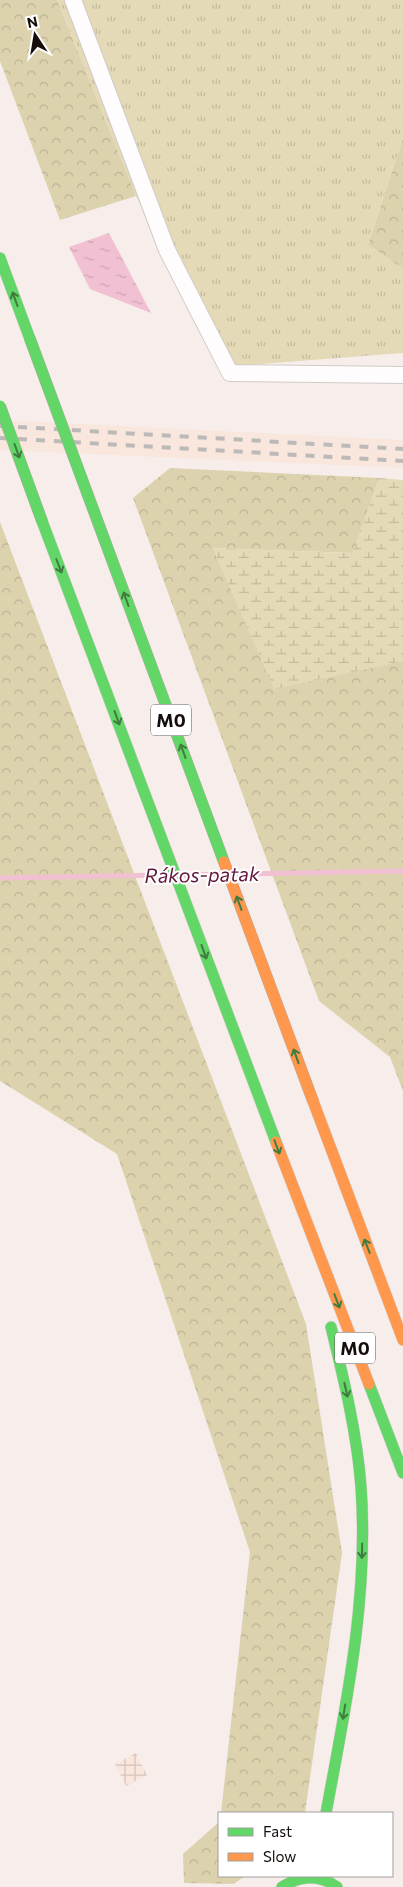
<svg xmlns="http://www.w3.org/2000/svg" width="403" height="1887" viewBox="0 0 403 1887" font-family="Commissioner,sans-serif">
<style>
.built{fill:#f9e6dd}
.industrial{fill:url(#industrial-grid)}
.grass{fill:url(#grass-tufts)}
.forest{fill:url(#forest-crowns)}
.wetland{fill:url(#wetland-marsh)}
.water{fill:url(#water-ripples)}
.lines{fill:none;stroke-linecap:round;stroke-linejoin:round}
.stream{stroke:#f1c0d2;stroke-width:5}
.street-casing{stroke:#d2cac7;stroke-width:18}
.fast-casing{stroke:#d2cac7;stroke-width:12}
.slow-casing{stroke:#d2cac7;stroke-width:12}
.street{stroke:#fefcfc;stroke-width:16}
.fast{stroke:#63d668;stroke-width:11}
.slow{stroke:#ff974d;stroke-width:11}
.rail{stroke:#bcbab9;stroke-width:4;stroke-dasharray:9 9;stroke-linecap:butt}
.fast-bridge-casing{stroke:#bba9a7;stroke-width:12;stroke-linecap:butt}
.slow-bridge-casing{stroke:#bba9a7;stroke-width:12;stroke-linecap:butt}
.fast-bridge{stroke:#63d668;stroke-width:11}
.slow-bridge{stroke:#ff974d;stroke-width:11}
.oneway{stroke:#3f7c3e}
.labels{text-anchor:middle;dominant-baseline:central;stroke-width:4;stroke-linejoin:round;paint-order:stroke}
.shield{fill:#fff;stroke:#5a5654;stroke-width:1}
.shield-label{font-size:18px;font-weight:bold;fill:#140d0a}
.water-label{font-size:20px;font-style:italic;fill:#62173d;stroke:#fff}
</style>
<defs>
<pattern id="industrial-grid" width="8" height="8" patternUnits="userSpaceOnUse" patternTransform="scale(1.25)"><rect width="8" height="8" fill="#f9e6dd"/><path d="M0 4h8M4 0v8" fill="none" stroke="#d5c4bc"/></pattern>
<pattern id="grass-tufts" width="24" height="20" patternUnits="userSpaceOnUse" patternTransform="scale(1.25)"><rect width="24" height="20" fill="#e4dab7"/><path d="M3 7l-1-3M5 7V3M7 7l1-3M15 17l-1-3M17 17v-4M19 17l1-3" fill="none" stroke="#c3ba9c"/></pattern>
<pattern id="forest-crowns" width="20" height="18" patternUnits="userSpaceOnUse" patternTransform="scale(1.25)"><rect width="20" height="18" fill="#dcd2ae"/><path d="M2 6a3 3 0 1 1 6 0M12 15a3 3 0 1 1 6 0" fill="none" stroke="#bcb394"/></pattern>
<pattern id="wetland-marsh" width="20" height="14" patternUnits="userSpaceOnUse" patternTransform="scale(1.25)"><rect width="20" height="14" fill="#e4dab7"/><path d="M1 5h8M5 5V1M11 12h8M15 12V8" fill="none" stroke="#c3ba9c"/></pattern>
<pattern id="water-ripples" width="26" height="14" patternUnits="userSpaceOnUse" patternTransform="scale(1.25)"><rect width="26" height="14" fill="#f1c0d2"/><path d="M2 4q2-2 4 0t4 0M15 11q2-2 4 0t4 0" fill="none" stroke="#cea4b3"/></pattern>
</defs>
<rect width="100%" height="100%" fill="#f7eeeb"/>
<path class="built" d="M0,420L403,440V468L0,450Z"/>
<path class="industrial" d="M136,1753L147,1775L126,1786L115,1764Z"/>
<path class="grass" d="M57,0H403V138L368,243L403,269V353L222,367L136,196Z"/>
<path class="forest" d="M0,0H57L136,196L60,220L0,61Z
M403,138V269L368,244Z
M170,468L379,478L353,553L213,548L274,688L403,661V1091L390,1057L319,1001L133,498Z
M0,522L306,1324L342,1553L305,1813H221L250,1552L117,1154L0,1081Z
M219,1822V1876H245L234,1884L184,1883L183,1854Z"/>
<path class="wetland" d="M379,478L403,480V661L274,689L213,548L352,553Z"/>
<path class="water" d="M109,233L151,313L90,289L69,247Z"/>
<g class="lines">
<path class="stream" d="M239,874L403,871
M184,875L220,874
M0,878L165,875"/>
<g class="street-casing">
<path id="street" d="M73,0L167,250L230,373L403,375"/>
</g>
<g class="fast-casing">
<path id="fast" d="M0,258L30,339
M42,521L276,1142
M369,1384L403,1473
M326,1813C346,1705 369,1597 361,1487C357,1433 344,1380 331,1327
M301,1877L302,1876
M282,1887C301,1875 319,1874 337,1887"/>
</g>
<g class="slow-casing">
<path id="slow" d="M313,1101L403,1340
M276,1142L369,1384"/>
</g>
<use href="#street" class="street"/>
<use href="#fast" class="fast"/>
<use href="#slow" class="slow"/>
<path class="rail" d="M0,426L403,449
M0,438L403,461"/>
<g class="fast-bridge-casing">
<path id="fast-bridge" d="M30,339L224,862
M0,406L42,521"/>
</g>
<g class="slow-bridge-casing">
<path id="slow-bridge" d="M224,862L313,1101"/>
</g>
<use href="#fast-bridge" class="fast-bridge"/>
<use href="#slow-bridge" class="slow-bridge"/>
</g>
<defs><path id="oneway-shaft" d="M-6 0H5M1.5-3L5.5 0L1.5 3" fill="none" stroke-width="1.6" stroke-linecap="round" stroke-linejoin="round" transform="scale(1.25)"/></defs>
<g class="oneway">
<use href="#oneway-shaft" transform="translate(15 299) rotate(-110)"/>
<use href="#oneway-shaft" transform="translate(17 451) rotate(70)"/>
<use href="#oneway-shaft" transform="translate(59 566) rotate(69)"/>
<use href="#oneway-shaft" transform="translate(126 599) rotate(-110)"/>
<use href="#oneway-shaft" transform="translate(117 718) rotate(70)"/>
<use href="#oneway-shaft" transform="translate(183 751) rotate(-110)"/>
<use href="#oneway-shaft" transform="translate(239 903) rotate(-110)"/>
<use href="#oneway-shaft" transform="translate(204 952) rotate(70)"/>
<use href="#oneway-shaft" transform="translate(296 1056) rotate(-110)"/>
<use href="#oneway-shaft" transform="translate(277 1147) rotate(69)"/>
<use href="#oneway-shaft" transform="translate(367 1246) rotate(-111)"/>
<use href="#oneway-shaft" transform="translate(337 1301) rotate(69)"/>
<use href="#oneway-shaft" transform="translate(346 1390) rotate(77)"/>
<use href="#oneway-shaft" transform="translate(362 1551) rotate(91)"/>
<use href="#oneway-shaft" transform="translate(344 1712) rotate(99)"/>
</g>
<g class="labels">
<g class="shield">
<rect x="151" y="704.5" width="40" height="31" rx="4"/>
<rect x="335" y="1332.5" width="40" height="31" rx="4"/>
</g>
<g class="shield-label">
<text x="171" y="720">M0</text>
<text x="355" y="1348">M0</text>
</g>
<g class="water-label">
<text transform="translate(202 874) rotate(-1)">Rákos-patak</text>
</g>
</g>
<rect x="218" y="1812" width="175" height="65" fill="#ffffff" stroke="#a19e9d"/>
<rect x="228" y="1828" width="25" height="8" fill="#63d668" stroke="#a19e9d"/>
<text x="263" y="1837" font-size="15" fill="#140d0a">Fast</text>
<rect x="228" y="1853" width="25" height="8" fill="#ff974d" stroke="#a19e9d"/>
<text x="263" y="1862" font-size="15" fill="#140d0a">Slow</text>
<g transform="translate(35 35) rotate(348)" stroke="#ffffff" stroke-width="4" paint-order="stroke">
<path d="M0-4L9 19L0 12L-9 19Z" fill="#140d0a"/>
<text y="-8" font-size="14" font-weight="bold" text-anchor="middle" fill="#140d0a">N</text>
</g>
</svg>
